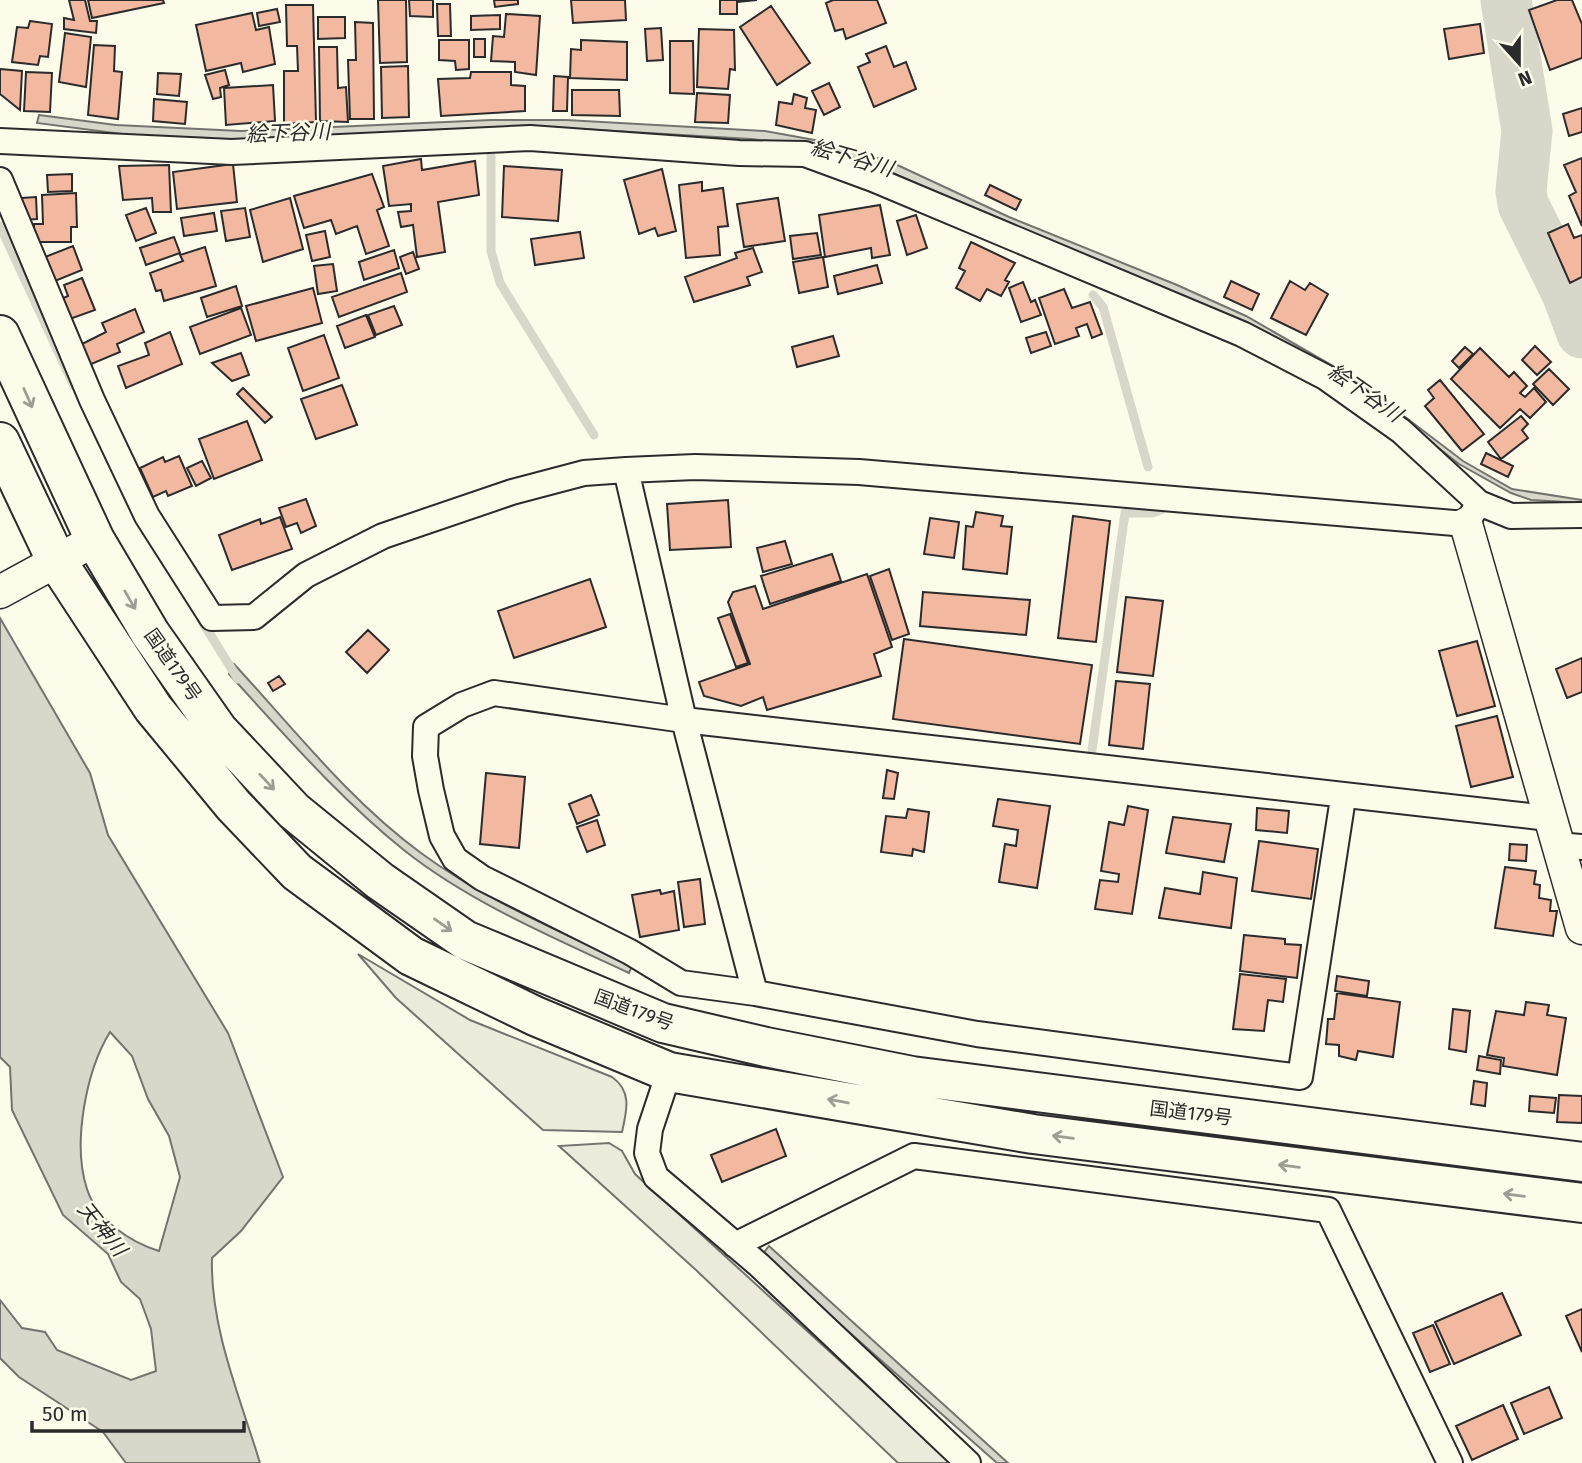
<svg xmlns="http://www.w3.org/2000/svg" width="1582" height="1463" viewBox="0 0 1582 1463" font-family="'Fira Sans','Noto Sans JP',sans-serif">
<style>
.green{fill:#ecebdb;stroke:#74746e;stroke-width:2}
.water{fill:#d8d7c9;stroke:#74746e;stroke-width:2;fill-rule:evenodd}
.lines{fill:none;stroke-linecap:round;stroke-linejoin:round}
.stream{stroke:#d8d7c9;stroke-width:9}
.river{stroke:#d8d7c9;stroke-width:51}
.building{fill:#f2b8a0;stroke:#2b2b2b;stroke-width:2}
.minor-casing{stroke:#2b2b2b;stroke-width:28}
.tertiary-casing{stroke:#2b2b2b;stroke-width:35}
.trunk-casing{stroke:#2b2b2b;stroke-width:42}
.minor{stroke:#fdfbea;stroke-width:24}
.tertiary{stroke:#fdfbea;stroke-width:32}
.trunk{stroke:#fdfbea;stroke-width:38}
.oneway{stroke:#9e9d94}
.labels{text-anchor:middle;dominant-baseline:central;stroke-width:5;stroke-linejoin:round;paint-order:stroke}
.street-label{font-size:19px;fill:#2b2b2b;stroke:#fdfbea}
.water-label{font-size:21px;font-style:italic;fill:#2b2b2b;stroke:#fdfbea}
</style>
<rect width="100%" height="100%" fill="#fdfbea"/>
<path class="green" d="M358,954L470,1020L612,1077C632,1091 627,1110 622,1132L543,1130L396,998Z
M609,1143L622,1151L635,1174L952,1463H898L696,1270L559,1146Z"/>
<path class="water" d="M1504,0H1507L1528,133L1525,134Z
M39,115L116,125L241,131L491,120H566L765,131L820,141L893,163L1009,217L1177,285L1246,316L1354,378L1463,461L1512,489L1582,500V503L1531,500L1511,493L1459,464L1396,415L999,222L882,168L855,160L792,144L751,139L596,130L554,128L230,141L145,137L37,123Z
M1522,167L1528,170C1515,238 1582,278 1582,340L1564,292L1520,201Z
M0,618L90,773L108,835L228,1033L283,1177L241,1231L212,1258C210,1328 240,1397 260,1463H126L103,1432L19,1377L0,1358V1300L22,1328L45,1332L57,1350L131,1380L156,1371L151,1329L140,1299L121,1282L108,1254L63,1215L12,1110L10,1067L0,1057ZM110,1032L132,1056L148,1099L169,1136L180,1177L159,1251C130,1242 97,1220 87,1189C72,1144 86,1071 110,1032Z
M234,664C294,729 349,800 421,853C485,900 560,931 632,966L629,973C554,938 471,903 405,851C340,799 285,735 229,674Z
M769,1246L1008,1463H997L762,1255Z"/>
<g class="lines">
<path class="stream" d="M491,156V251L500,283L594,435
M0,226L74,386
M1093,295L1103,307L1148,467
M201,620L238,679
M1092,750L1125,513H1152L1161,510"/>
<path class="river" d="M1506,0L1527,131L1521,191L1523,204L1567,293L1582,333"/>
</g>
<path class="building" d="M69,0H85L90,21H97L96,33L64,29V18L74,20Z
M88,0H163L164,3L92,18Z
M378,0H406L407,62L380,63Z
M409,0H433V17L410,16Z
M494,0H518V4L495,7Z
M571,0H625L626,20L573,23Z
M720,0H757L737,2V14H720Z
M833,0H877L886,23L846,39L843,29L835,31L826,3Z
M1557,0H1572L1582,24V58L1550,70L1529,10Z
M437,4H450L451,36H438Z
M286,5H313L316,122L284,124V71H298L297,46H287Z
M771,6L810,63L777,85L740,27Z
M277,9L280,22L259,26L257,13Z
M252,13L256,30L269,27L275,64L243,72L241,63L206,71L196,25Z
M506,14L540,16L536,75L515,72V62L491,61L493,36L504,37Z
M500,15V29L471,30V16Z
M318,17H345V38L318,39Z
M30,21L52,24L48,57L40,56L38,65L12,62L17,27L28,28Z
M355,22L373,23L374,119H350L348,60H356Z
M1480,24L1484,53L1449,59L1444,29Z
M661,28L663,60L647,61L645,29Z
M699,29L734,30L735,70L730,69L728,89L697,87Z
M65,33L91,37L86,87L59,82Z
M474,39H485V57H474Z
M439,40H469V69L456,70L455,61L439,60Z
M581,40L627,42V80L570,78L571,49L581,50Z
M670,41H693L694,94L670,93Z
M94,45L115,46L114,71L122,72L118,119L88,115Z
M886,46L894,67L906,62L916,89L874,107L858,67L870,62L866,54Z
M319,47H337L338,88L346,87L348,122L320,121Z
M408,66L409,117L382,118L381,67Z
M0,69L22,71L20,110L0,94Z
M225,70L229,85L220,88L221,97L213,99L205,75Z
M26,72L52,73L50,112L24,111Z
M471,72H511V85L525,86V111L441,116L438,79L470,78Z
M158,73L181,74L179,96L157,94Z
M554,76L568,77L567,111H553Z
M829,83L840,107L824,115L812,91Z
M273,85L275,121L226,125L224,88Z
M572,90H619L620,116L572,115Z
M697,93L730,95L728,123L695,122Z
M794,94L807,98L805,108L816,110L812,133L776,125L779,102L792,104Z
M154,99L187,102L185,124L153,121Z
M1582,108V132L1569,136L1563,114Z
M1582,158V226L1569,196L1576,192L1564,165Z
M421,159L422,170L475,161L479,195L438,202L445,252L417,257L413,225L401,227L398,212L411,211V204L389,206L383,166Z
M233,164L237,202L177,209L173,172Z
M169,165L171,212H153L152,198L123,200L119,166Z
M504,166L562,170L558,221L502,217Z
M662,169L676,231L658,236L655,228L639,234L624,180Z
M72,174V191L48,192L47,175Z
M372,174L384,207L377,210L389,246L366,254L357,226L336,234L331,220L304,228L294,196Z
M702,182V191L723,188L728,226L718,227L720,255L686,258L679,185Z
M990,185L1021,200L1016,210L985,195Z
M76,193L77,227H71V242H34V224H43L42,195Z
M36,197L37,219L23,220L22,198Z
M290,198L303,249L263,262L250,210Z
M778,198L785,241L744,247L737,204Z
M880,205L890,255L872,258L871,248L825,257L819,215Z
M146,208L156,233L136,241L126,215Z
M245,208L250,237L226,241L221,211Z
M214,213L217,231L184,236L181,218Z
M916,215L927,248L907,255L897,221Z
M1568,224L1574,238L1582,235V277L1570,283L1548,233Z
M325,231L330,257L312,261L306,235Z
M580,232L584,258L535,265L531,239Z
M817,233L821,255L793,259L790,236Z
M174,237L180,253L146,265L140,248Z
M971,242L1015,263L1005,280L1009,282L1001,296L987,289L980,301L956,288L965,271L959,268Z
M73,246L82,270L50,283L40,259Z
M205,247L216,286L164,301L161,290L156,291L150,273L183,261L180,255Z
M753,248L762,272L747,277L750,285L694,302L685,277L737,258L735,253Z
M394,250L399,268L364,280L359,262Z
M413,252L419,269L406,274L400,257Z
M823,257L828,287L799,293L793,262Z
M333,264L337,291L318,294L314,266Z
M877,265L882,283L838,294L834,276Z
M401,273L407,292L339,317L332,297Z
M82,278L95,310L67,320L59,300L68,296L64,285Z
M1231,281L1259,294L1252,310L1224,297Z
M1290,281L1305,290L1310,283L1328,294L1306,335L1271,318Z
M1023,282L1031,302L1035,300L1041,315L1021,322L1009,288Z
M236,286L242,306L207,317L201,298Z
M313,288L322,323L256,341L246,306Z
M1064,289L1072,308L1090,302L1102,334L1092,338L1087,324L1076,328L1079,336L1055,344L1039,298Z
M394,306L402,325L376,335L368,315Z
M241,308L251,335L200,354L190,327Z
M135,309L144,332L117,344L120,352L89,365L82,344L106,332L102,323Z
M366,315L375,337L345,348L337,326Z
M170,332L182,364L126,388L118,366L149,355L145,343Z
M1046,332L1051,346L1031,353L1026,338Z
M324,335L339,378L303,391L288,348Z
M833,336L839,356L797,367L792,347Z
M1535,346L1551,362L1537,375L1522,360Z
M1465,347L1473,354L1459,368L1452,361Z
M1480,348L1509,377L1514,372L1527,386L1520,393L1525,397L1534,388L1546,402L1530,418L1520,409L1500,428L1451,379Z
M241,353L249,375L232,381L212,363Z
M1549,369L1569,389L1553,405L1533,384Z
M1440,380L1484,434L1462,451L1425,406L1434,398L1428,390Z
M342,385L357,425L316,439L301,399Z
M243,388L272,417L265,423L237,394Z
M1521,416L1528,424L1522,430L1528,438L1501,459L1488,442Z
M247,421L262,460L214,479L199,439Z
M1486,453L1513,466L1508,477L1481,464Z
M179,456L192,486L168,496L166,491L153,497L140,468L163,457L165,462Z
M202,461L211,478L196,486L187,468Z
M306,499L316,526L301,533L297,523L286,527L279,508Z
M728,500L731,547L670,550L667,504Z
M976,512L1003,516L1001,526L1012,527L1007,574L963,569L966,526L973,527Z
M1073,516L1110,521L1096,642L1058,638Z
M280,517L292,549L232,570L219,535L260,519L261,524Z
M930,518L959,522L954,558L924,554Z
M785,541L792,564L763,572L757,548Z
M832,554L841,581L770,604L761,576Z
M889,569L909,634L892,640L870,576Z
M867,574L892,647L874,654L881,676L767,710L763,697L741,706L704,696L699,682L750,664L728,602L733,592L755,586L763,609Z
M590,579L606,627L514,658L498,611Z
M923,592L1030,600L1026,635L920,626Z
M1126,597L1163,601L1153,676L1117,672Z
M730,614L748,663L736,667L718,618Z
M368,630L389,650L367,673L346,652Z
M904,639L1092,665L1080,744L893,719Z
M1477,641L1495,706L1457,716L1439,651Z
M1582,658V692L1567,698L1556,669Z
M279,676L285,684L273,691L268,683Z
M1116,681L1150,684L1143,749L1109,745Z
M1497,716L1513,777L1471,787L1456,726Z
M887,770L898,773L894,799L883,798Z
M486,773L525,777L519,848L480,844Z
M591,795L599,815L577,824L569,804Z
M998,799L1050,806L1037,888L999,882L1005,844L1016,846L1018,830L993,826Z
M1128,806L1148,810L1132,914L1095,909L1100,880L1118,882L1119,874L1101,871L1109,822L1124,825Z
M1257,808L1289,811L1287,833L1256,830Z
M908,809L929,812L924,852L913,849L912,856L881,852L886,816L906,818Z
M1173,817L1231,824L1224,862L1166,853Z
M597,820L605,845L587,852L577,827Z
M1259,841L1318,849L1311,899L1252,891Z
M1510,844L1527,845L1526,861L1509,860Z
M1505,867L1536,871L1534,884L1540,885L1539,898L1551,900L1550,911H1557L1553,936L1495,928Z
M1203,872L1237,878L1231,928L1159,918L1165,888L1200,894Z
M700,879L705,924L684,927L678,882Z
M660,890L661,894L674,891L679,930L640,937L632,895Z
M1244,935L1285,939V944L1301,945L1297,978L1240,971Z
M1240,974L1286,979L1283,1002L1268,1000L1264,1031L1233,1029Z
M1337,976L1369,981L1367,996L1335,991Z
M1337,993L1400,1002L1393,1057L1358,1051L1356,1060L1339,1056V1045L1326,1044L1328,1019H1334Z
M1526,1002L1549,1005L1547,1015L1566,1018L1557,1075L1503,1066L1504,1058L1487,1055L1496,1011L1524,1015Z
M1453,1009L1470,1011L1466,1052L1449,1049Z
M1479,1056L1501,1060L1500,1074L1477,1070Z
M1474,1081L1487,1083L1485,1106L1471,1104Z
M1559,1095L1582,1096V1123L1557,1122Z
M1530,1096L1556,1098L1554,1113L1529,1111Z
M776,1129L786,1156L722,1182L711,1155Z
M1502,1293L1521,1335L1454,1364L1435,1322Z
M1582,1309V1352L1566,1316Z
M1433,1325L1450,1364L1430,1372L1413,1333Z
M1549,1387L1562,1418L1524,1434L1511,1403Z
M1503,1405L1518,1439L1472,1460L1456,1426Z"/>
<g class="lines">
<g class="minor-casing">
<path id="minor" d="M0,141L232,152L530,138L739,153L805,154L873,179L1242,334L1325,377L1401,431L1479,503L1511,516L1582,515
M0,180L92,400L147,516L212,618L254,617L306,575L383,536L512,492L584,473L626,470L695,467L859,472L1466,524L1479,503
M626,470L684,720L755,993
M1343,798L1300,1077L977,1034L755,993L681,983L630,952L482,878L455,859L442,836L431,790L425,756L426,727L462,705L494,693L684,720L1548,818
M1557,845L1582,847
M669,1072L650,1129L647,1153L656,1177L759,1265L968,1463
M735,1245L914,1156L1328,1210L1450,1463"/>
</g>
<g class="tertiary-casing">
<path id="tertiary" d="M1466,524L1582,928
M0,592L95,540"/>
</g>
<g class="trunk-casing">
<path id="trunk" d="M0,335L95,540L150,633L218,730L294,811L380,881L465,940L663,1023L766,1047L912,1076L1582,1162
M0,442L56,560L153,708L234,806L297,872L411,956L535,1016L669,1072L1033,1134L1582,1203"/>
</g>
<use href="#minor" class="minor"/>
<use href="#tertiary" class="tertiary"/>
<use href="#trunk" class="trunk"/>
</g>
<defs><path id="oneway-shaft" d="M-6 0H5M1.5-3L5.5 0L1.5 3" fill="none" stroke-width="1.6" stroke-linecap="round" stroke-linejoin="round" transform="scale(1.75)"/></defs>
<g class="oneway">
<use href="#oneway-shaft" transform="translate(28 398) rotate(66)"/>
<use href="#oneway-shaft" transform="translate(130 600) rotate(60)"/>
<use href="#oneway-shaft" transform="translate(267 782) rotate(47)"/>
<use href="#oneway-shaft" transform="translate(443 925) rotate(35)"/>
<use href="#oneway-shaft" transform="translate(838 1101) rotate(-170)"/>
<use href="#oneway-shaft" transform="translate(1063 1137) rotate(-173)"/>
<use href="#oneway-shaft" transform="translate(1289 1166) rotate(-173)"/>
<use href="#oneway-shaft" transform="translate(1514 1195) rotate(-173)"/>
</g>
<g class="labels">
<g class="street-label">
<text transform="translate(173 665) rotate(55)">国道179号</text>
<text transform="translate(634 1010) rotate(20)">国道179号</text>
<text transform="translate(1191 1113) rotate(7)">国道179号</text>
</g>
<g class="water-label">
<text transform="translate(288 133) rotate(-2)">絵下谷川</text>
<text transform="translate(852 158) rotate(16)">絵下谷川</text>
<text transform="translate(1365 393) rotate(35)">絵下谷川</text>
<text transform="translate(102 1229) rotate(51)">天神川</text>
</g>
</g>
<g transform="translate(1519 63) rotate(159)" stroke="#fdfbea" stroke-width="5" paint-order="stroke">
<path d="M0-5L12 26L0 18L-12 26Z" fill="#2b2b2b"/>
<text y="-10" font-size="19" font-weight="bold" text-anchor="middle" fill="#2b2b2b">N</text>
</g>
<path d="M32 1421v10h212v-10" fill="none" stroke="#2b2b2b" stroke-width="3.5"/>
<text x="42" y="1421" font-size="21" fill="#2b2b2b" stroke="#fdfbea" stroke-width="5" paint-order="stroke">50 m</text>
</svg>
